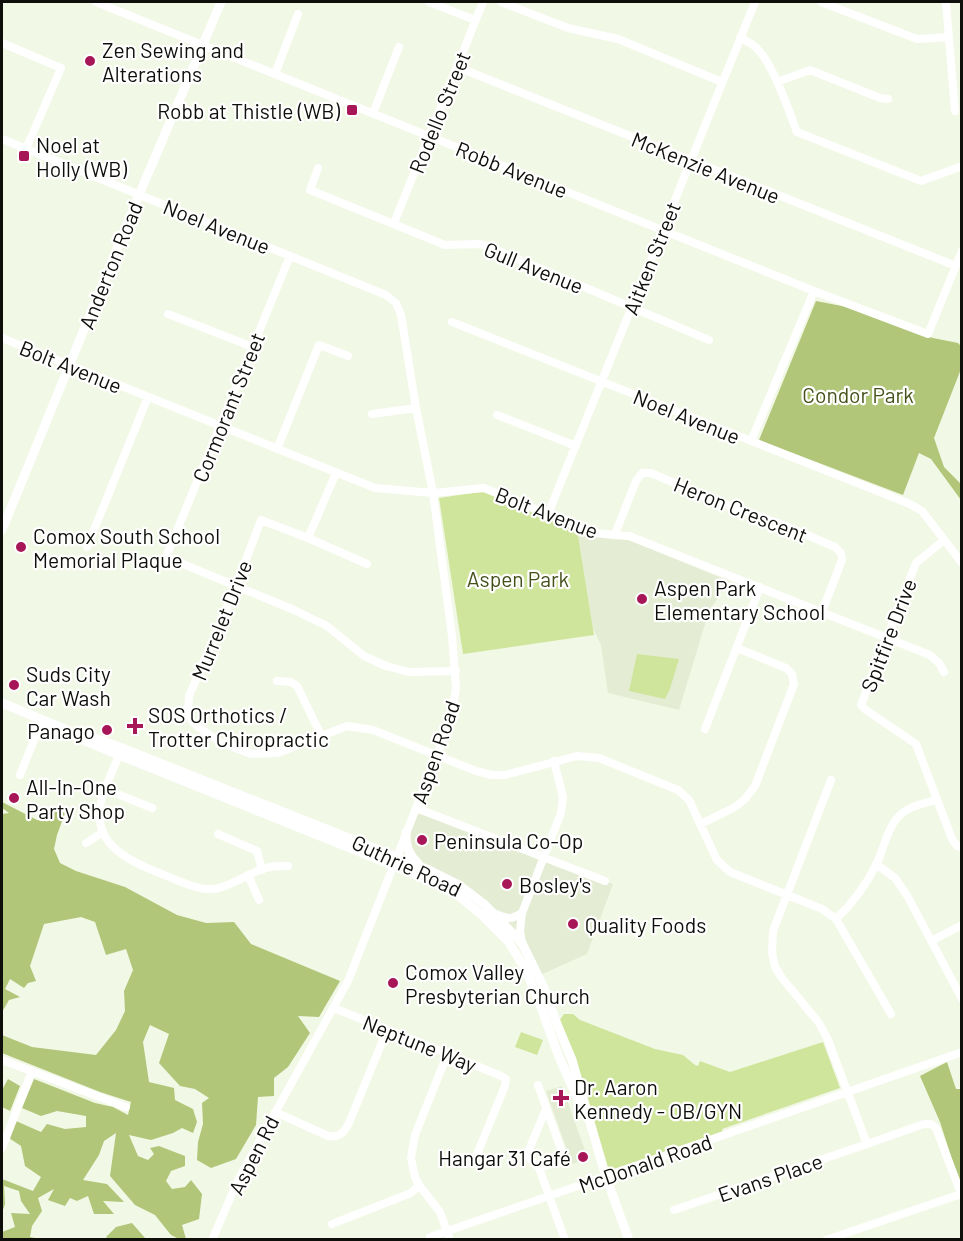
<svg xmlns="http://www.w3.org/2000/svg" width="963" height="1241" viewBox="0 0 963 1241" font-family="Barlow,sans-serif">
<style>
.built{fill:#e4ecd3}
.green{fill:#d0e59c}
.forest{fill:#b1c679}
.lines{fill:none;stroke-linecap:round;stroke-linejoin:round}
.minor{stroke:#fff;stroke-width:8}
.major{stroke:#fff;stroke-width:9}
.poi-dot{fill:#a71757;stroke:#fff;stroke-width:2}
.labels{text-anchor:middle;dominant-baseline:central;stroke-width:4.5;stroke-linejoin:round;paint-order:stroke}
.poi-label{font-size:21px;fill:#0e0f0a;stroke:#fff;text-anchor:start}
.street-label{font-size:21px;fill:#0e0f0a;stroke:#fff}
.park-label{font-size:21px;fill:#44511a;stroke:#fff}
</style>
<rect width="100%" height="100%" fill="#f2f8e6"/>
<path class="built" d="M577,529L608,539L629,540L729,581L709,611L679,710L608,693L601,645L593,628Z
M416,808L613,884L587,954L538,976L522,943L484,904L429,870L407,848Z
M562,1086L588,1159L572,1164L546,1091Z"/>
<path class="green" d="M486,491L577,529L594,635L463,654L439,498Z
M637,654L679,659L670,689L665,699L629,691Z
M564,1014H573L580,1020L655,1049L683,1055L695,1065L698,1066L700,1061L730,1072L823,1042L840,1088L722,1129L724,1135L606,1177L557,1024Z
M521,1032L543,1040L537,1055L515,1047Z"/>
<path class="forest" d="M816,301L847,307L933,338L958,343L961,346V369L934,438L944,467L961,484V500L931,459L919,453L903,495L759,440Z
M2,802L37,820L48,821L53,809L65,813L57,835L54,849L60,863L76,871L125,887L177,915L206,923L234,922L251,944L340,981L319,1017L298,1016L310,1033L288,1067L274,1078V1096L258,1097L256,1125L236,1159L211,1168L197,1160L198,1142L203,1124L202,1103L209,1098L195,1089L180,1086L159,1063L169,1034L150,1025L143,1042L149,1082L174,1088L175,1100L193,1109L197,1122L193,1133L182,1128L173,1133L151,1140L129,1135L138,1156L148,1160L154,1154L150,1148L159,1146L185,1156V1166L171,1171L166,1181L172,1189L185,1187L191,1180L202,1194L199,1219L182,1225L186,1239H179L171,1235L155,1215L135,1205L110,1176L116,1133L104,1141L99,1155L83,1180L107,1184L124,1202L103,1201L114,1214H94L88,1196L77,1201L70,1198L65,1206L48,1200L54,1189L38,1198L42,1211L32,1226L30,1237L40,1239H2V1232L15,1227L11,1213L30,1214L21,1201L19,1191L4,1186L5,1204L2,1213V1179L33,1191L41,1177L25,1166L21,1146L9,1138L16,1121L41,1132L47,1124L65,1129L86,1127V1116L57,1111L41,1116L22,1108L34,1079L95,1103L113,1107L128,1115L131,1102L100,1092L2,1053V1035L32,1047L96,1055L116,1030L125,1011L124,991L133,970L126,949L106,955L95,922L81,917L44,924L30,966L36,981L28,983L24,988L10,979L5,989L20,997L9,1000L2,1012V814L9,813L2,808Z
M947,1062L956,1089H961V1187L940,1122L920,1076Z
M8,1079L20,1086L10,1111L2,1107V1090Z
M132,1223L145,1238L144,1239H109L106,1237L116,1227Z"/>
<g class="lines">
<path class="minor" d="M96,2L662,230L814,291L928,334L962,251
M429,2L475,20
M501,2L568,28L618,39L722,82
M821,2L917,39L949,37
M946,2L955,111
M740,38C744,40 749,42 753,45C772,59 788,109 797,132L921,181L962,166
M2,43L61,68L26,149
M457,67L956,266
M275,74L298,14
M777,82L810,70L880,98L888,99
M373,113L399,47
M2,139L386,295L396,303L401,315L416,408L433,493L452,636L456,688L452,713L437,755L348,981L239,1178L212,1240
M318,168L310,190L445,245L478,244L487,246L709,340
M394,223L483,2
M290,256L166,557L294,610L327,626L364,656L386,666L409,672L456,671
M168,314L253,347
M452,322L910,504L922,511L962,563
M2,338L375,488L433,493L484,488L593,533L629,536L930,655L939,663L944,672
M372,414L416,408
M497,415L576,446
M751,441L814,291
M277,449L319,345L348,356
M336,473L308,538L261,520L236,586L189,696L188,710L191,720L197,726L220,742L251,754L278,753L347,726L373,730L476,771L492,775H505L577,756L599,758L678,790L689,800L717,860L730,872L822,909L836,919L891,1014
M548,514L755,2
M615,534L636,481L642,473H651L719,502L786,526L835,547L841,553L842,560L822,612
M308,538L367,564
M944,540L916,563L861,705L866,710L916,744L952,839L957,846L962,847
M87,547L148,397
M277,681L291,682L297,686L321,735
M705,729L760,587
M121,751C114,768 105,785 101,802C91,844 130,862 162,874C176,880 200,891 214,889C234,886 250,871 270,867C275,866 282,866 288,866
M20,775L42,720
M831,780L773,931L772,952L775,967L782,978L819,1023L828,1040L867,1144L924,1124H931L936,1128L962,1196
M105,789L152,808
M416,808L605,881
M701,824L735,807L745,799L755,786L794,684L792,674L786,668L737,648
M218,834L257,851L262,870
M86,843L103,832
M876,864L895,878L908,897L962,999
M248,875L259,900
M496,914C508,919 510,920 522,913
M836,919C853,903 867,884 877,863C885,846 888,822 905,811C914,805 927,803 936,800
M931,941L962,925
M522,943L520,931L522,913L561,813L563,797L554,761
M334,1008L499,1075L506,1079L505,1086L477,1154
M447,1055L415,1135L411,1158L415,1177L419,1185L440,1212L450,1240
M2,1060L126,1107
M538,1085L565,1160L539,1168
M546,1109L528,1152V1157L539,1168L565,1240
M275,1112L328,1136C339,1138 344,1133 349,1123L387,1030
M2,1148L32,1071
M674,1210L867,1144
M332,1224L411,1193L419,1185
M430,1237L549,1196L962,1052
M826,1240L961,1194"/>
<path class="major" d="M2,530L139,195L221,2
M2,703L79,735L84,734L122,748L429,870L459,885L484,904L522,943L544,988L557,1024L572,1060L606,1177L629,1240
M83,740L119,755L387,863L433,882L460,897L482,915L508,941L524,967L538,999L559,1057L580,1104
M406,832C406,846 408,854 418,863"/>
</g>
<g class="poi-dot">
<circle cx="90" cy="61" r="6"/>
<rect x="346" y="104" width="12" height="12" rx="3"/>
<rect x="18" y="150" width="12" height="12" rx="3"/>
<circle cx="21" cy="547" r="6"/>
<circle cx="642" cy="599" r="6"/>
<circle cx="14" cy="685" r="6"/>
<path d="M132 717h6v6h6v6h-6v6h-6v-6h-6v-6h6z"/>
<circle cx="107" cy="730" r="6"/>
<circle cx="14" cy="798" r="6"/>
<circle cx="422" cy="840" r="6"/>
<circle cx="507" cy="884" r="6"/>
<circle cx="573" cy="924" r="6"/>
<circle cx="393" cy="983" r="6"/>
<path d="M558 1089h6v6h6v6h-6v6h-6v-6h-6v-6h6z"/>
<circle cx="583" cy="1157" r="6"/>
</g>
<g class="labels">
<g class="poi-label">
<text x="102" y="49">Zen Sewing and<tspan x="102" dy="24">Alterations</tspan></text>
<text x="340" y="110" text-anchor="end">Robb at Thistle (WB)</text>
<text x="36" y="144">Noel at<tspan x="36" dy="24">Holly (WB)</tspan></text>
<text x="33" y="535">Comox South School<tspan x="33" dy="24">Memorial Plaque</tspan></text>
<text x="654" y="587">Aspen Park<tspan x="654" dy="24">Elementary School</tspan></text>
<text x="26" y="673">Suds City<tspan x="26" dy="24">Car Wash</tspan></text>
<text x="148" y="714">SOS Orthotics /<tspan x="148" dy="24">Trotter Chiropractic</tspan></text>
<text x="95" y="730" text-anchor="end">Panago</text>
<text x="26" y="786">All-In-One<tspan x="26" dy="24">Party Shop</tspan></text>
<text x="434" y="840">Peninsula Co-Op</text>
<text x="519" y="884">Bosley's</text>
<text x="585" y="924">Quality Foods</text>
<text x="405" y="971">Comox Valley<tspan x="405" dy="24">Presbyterian Church</tspan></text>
<text x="574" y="1086">Dr. Aaron<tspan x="574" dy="24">Kennedy - OB/GYN</tspan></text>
<text x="571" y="1157" text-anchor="end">Hangar 31 Café</text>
</g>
<g class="street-label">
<text transform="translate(439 112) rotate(-68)">Rodello Street</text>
<text transform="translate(706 167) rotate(22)">McKenzie Avenue</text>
<text transform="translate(512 169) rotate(22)">Robb Avenue</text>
<text transform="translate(217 226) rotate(22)">Noel Avenue</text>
<text transform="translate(651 258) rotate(-68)">Aitken Street</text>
<text transform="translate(110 265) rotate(-68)">Anderton Road</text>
<text transform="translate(534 267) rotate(22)">Gull Avenue</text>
<text transform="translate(71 366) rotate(22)">Bolt Avenue</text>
<text transform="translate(228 407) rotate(-68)">Cormorant Street</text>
<text transform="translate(687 416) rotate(22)">Noel Avenue</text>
<text transform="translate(741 509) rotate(22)">Heron Crescent</text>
<text transform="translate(547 512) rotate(21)">Bolt Avenue</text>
<text transform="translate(221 620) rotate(-68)">Murrelet Drive</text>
<text transform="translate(888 635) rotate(-69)">Spitfire Drive</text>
<text transform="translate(435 752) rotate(-71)">Aspen Road</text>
<text transform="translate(407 865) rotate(25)">Guthrie Road</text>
<text transform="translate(420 1043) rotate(22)">Neptune Way</text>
<text transform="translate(253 1155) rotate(-63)">Aspen Rd</text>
<text transform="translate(645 1163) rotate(-19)">McDonald Road</text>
<text transform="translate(770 1177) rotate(-19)">Evans Place</text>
</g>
<g class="park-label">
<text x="858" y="394">Condor Park</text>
<text x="518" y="578">Aspen Park</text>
</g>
</g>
<rect width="963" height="1241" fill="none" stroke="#0e0f0a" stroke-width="6"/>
</svg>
